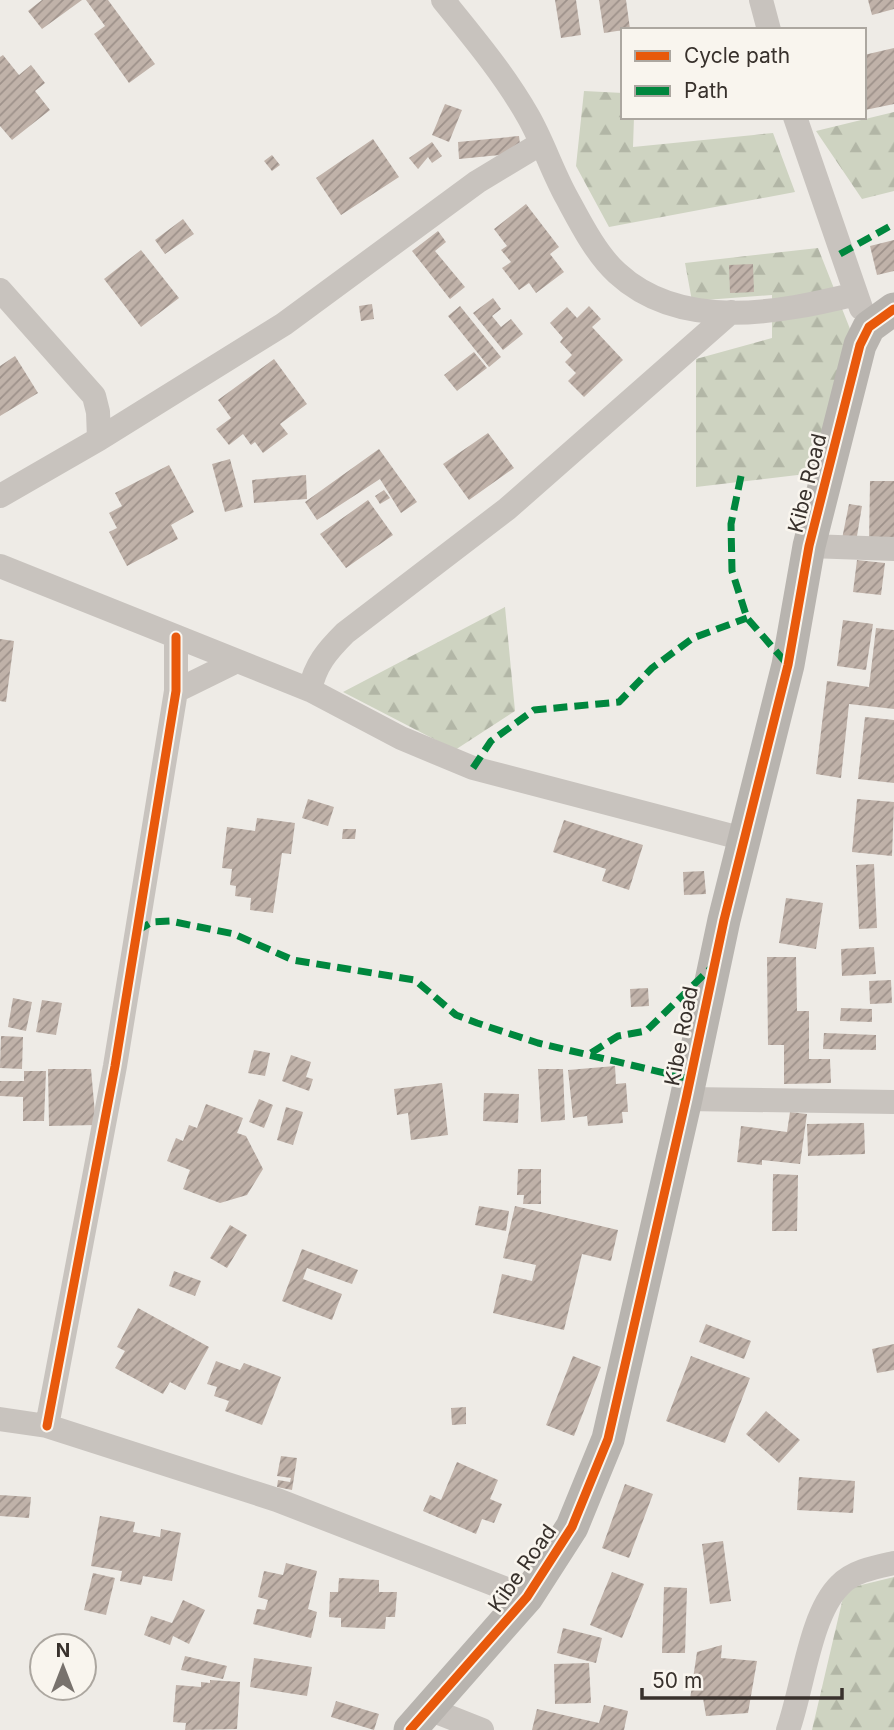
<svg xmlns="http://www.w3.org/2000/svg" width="894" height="1730" viewBox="0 0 894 1730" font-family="Inter,sans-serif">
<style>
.forest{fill:url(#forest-firs)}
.building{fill:url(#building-hatch)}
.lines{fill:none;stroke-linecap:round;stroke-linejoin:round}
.street{stroke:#c8c3be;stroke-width:24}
.secondary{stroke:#b8b4af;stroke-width:33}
.quiet{stroke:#00873e;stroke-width:7;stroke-dasharray:14 7;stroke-linecap:butt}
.cycleway-casing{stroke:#f9f5ee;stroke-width:13}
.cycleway{stroke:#e8590c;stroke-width:9}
.labels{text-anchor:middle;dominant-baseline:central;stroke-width:5;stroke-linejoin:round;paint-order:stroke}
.street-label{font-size:21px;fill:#38312c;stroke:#f9f5ee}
</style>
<defs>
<pattern id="forest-firs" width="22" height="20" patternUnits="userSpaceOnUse" patternTransform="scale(1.75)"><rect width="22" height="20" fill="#ced3c1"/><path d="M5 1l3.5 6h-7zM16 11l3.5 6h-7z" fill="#b2b6a6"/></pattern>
<pattern id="building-hatch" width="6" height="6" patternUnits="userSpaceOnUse" patternTransform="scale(1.75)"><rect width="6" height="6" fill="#c0b2a9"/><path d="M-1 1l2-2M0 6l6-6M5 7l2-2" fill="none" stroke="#9d918a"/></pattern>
</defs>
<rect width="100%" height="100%" fill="#eeebe6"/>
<path class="forest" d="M584,91L623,93V117H634L633,147L773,133L795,192L609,227L576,166Z
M894,112V191L862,199L816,131Z
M818,248L852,334L831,471L696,487V359L772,338V295L692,301L685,263Z
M505,607L515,711L455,750L343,692Z
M894,1577V1730H812L845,1589Z"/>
<path class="building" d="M42,0H82L42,29L28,11Z
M86,0H108L155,64L129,83L94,34L105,26Z
M555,0H576L581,35L561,38Z
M599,0H626L630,29L604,33Z
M868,0H894V9L872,15Z
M894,48V104L865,110L864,55Z
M3,55L19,75L31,65L45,83L35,91L50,110L12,140L0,126V57Z
M445,104L462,110L449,142L432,135Z
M519,136L521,153L459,159L458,142Z
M373,139L399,177L341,215L316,178Z
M432,142L442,156L432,163L428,157L418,169L409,158Z
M272,155L280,165L272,171L264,161Z
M526,204L559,247L550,254L564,272L536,293L529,283L519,290L502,268L511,262L501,250L507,246L494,229Z
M183,219L194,234L165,254L155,240Z
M438,231L446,242L435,251L465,287L450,299L412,251Z
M894,240V271L877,275L870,246Z
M141,250L179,298L141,327L104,279Z
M753,264L754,292L730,293L729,265Z
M493,298L501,309L492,316L501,327L511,319L523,334L503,350L473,313Z
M372,304L374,319L361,321L359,306Z
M460,306L501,357L489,367L448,316Z
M589,306L601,319L592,327L623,360L584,397L568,381L576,373L565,362L572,355L560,342L563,338L550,323L567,307L577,318Z
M474,352L487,368L457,391L444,375Z
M15,356L38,393L0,416V366Z
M274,359L307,404L280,424L288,434L263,453L255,442L251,445L243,434L229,445L216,429L231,418L218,400Z
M488,433L514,468L469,500L443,464Z
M379,449L417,502L401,513L380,479L317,520L305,502Z
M230,459L243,507L225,512L212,464Z
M169,465L194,512L171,525L178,539L127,566L109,532L117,528L109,513L122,506L115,493Z
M306,475L307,499L254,503L252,480Z
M870,481H894V543H869Z
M384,490L390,498L380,504L375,496Z
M368,500L393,535L346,568L320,534Z
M849,504L862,506L856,542L842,539Z
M857,560L885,563L881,595L853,592Z
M843,620L873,624L866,670L837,666Z
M876,628L894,630V709L849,704L841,778L816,774L827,681L869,687Z
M0,639L14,641L6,702L0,701Z
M865,717L894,720V783L858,779Z
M308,799L334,807L328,826L302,818Z
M857,799L894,802L892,856L852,852Z
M257,818L295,823L291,854L282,853L273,913L250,910L251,898L235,896L236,886L230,885L232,869L222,868L227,827L255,831Z
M564,820L643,845L629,890L602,881L606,869L553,852Z
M343,829H356L355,839H342Z
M874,864L877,928L859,929L856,865Z
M704,871L706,894L684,895L683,872Z
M786,898L823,903L816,949L779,943Z
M874,947L876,974L842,976L841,949Z
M767,957H796L797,1011H809V1059H830L831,1083L784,1084V1045H768Z
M891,980L892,1003L870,1004L869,981Z
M648,988L649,1006L631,1007L630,989Z
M13,998L32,1002L26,1031L8,1027Z
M42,1000L62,1003L56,1035L36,1032Z
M841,1008L872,1009V1022L840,1021Z
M824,1033L876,1035V1050L823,1049Z
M1,1036L23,1037L22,1069L0,1068Z
M254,1050L270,1053L265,1076L248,1073Z
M291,1055L311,1062L306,1077L313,1079L309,1091L282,1081Z
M615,1066L616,1084L626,1083L628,1112H622L623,1123L588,1126L587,1116L573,1118L568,1070Z
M48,1069H91L96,1125L49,1126Z
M538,1069H563L565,1120L541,1122Z
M24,1071H46L44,1121H23V1097L0,1096V1081H24Z
M442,1083L448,1135L411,1140L408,1113L397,1115L394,1089Z
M484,1093L519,1094L518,1123L483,1121Z
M259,1099L273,1105L264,1128L249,1122Z
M206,1104L243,1118L237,1133L246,1136L263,1169L247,1195L220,1203L183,1189L190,1170L167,1161L176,1138L183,1141L189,1125L197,1128Z
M286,1107L303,1112L293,1145L277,1140Z
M790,1112L807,1114L800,1164L762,1160V1165L737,1162L741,1126L787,1132Z
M864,1123L865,1154L808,1156L807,1124Z
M518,1169H541V1204H523L524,1195H517Z
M773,1174L798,1175L797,1231H772Z
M479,1206L509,1211L506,1231L475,1225Z
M515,1206L618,1230L611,1261L582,1254L564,1330L493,1313L502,1274L532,1281L536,1265L503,1258Z
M230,1225L247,1235L227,1268L210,1258Z
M302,1249L358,1270L352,1284L307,1268L303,1279L342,1294L332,1320L282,1301Z
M174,1271L201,1281L195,1296L169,1286Z
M138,1308L209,1347L185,1390L170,1382L163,1394L115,1368L125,1351L117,1347Z
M706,1324L751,1341L744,1359L699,1342Z
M894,1344V1370L877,1373L872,1349Z
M573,1356L601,1367L574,1436L546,1425Z
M691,1356L750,1378L725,1443L666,1421Z
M216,1361L240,1370L244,1363L281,1377L262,1425L225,1411L229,1401L214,1396L217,1387L207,1384Z
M466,1407V1424L452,1425L451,1408Z
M766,1411L800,1440L779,1463L746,1434Z
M281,1456L297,1458L292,1490L277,1487L278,1480L290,1482L291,1478L277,1476Z
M457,1462L498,1480L490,1499L502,1504L494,1523L482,1519L476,1534L423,1511L430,1495L441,1500Z
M799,1477L855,1481L853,1513L797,1510Z
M625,1484L653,1494L629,1558L602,1548Z
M0,1495L31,1497L29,1518L0,1516Z
M100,1516L135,1522L133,1532L160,1537L161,1529L181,1533L172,1581L143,1576L141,1585L120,1581L122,1571L91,1566Z
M723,1541L731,1601L710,1604L702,1544Z
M286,1563L317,1571L308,1609L317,1612L311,1638L253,1624L257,1609L265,1610L268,1600L258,1597L264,1571L283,1575Z
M612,1572L644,1584L622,1638L590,1625Z
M93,1573L115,1578L106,1615L84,1610Z
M339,1578L379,1580V1592H397L395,1617H386L385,1629L341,1627V1618L329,1617L330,1592H338Z
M664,1587L687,1588L685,1653H662Z
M183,1600L205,1610L189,1644L173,1636L170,1645L144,1635L151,1616L172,1623Z
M563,1628L602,1638L596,1663L557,1653Z
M722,1645L721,1658L757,1661L748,1713L706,1716L703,1698L690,1699L697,1652Z
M185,1656L227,1666L223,1679L181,1670Z
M254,1658L312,1667L307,1696L250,1687Z
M589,1663L591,1703L555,1704L554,1664Z
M210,1680L240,1682L237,1729L185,1730L186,1723L173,1722L176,1685L201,1687V1682L210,1683Z
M336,1701L379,1714L374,1730L331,1717Z
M604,1705L628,1711L624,1730H532L537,1709L599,1723Z"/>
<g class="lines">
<path class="street" d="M443,0C473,37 504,74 528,116C543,142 552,171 567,198C580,222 596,254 617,273C681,332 779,313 856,294
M761,0L769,30
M795,117L861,308
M0,290L94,396L98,412L99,439
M0,496L99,439L284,324L477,182L540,144
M809,546L894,549
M0,566L310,690L401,738L473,768L744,839
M310,690C315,665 327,651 345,633L507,509L731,312
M176,691L237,661
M686,1099L894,1102
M0,1419L47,1426L277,1500L527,1597
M47,1426L115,1066L176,691V637
M429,1709L482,1730
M788,1730C803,1688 810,1614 840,1585C853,1571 876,1567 894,1563"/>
<path class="secondary" d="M410,1730L527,1597L572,1527L608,1439L686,1099L724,920L788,665L809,546L860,345L869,327L894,309"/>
<path class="quiet" d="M840,254L894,224
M741,476L731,524L732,571L747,618L788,665
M473,768L491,741L534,710L619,702L652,668L693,638L747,618
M137,931L152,922L170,921L234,934L293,960L415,980L456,1015L477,1023L538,1043L690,1079
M591,1053L618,1036L646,1031L713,966"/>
<g class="cycleway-casing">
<path id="cycleway" d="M47,1426L115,1066L176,691V637
M410,1730L527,1597L572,1527L608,1439L686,1099L724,920L788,665L809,546L860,345L869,327L894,309"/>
</g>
<use href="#cycleway" class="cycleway"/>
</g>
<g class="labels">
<g class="street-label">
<text transform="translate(807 483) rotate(-76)">Kibe Road</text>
<text transform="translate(681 1036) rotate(-79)">Kibe Road</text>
<text transform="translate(522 1568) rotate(-55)">Kibe Road</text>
</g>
</g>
<rect x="621" y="28" width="245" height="91" fill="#f9f5ee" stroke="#aca7a0" stroke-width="2"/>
<rect x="635" y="51" width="35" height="10" fill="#e8590c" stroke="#aca7a0" stroke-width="2"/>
<text x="684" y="63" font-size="21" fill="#38312c">Cycle path</text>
<rect x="635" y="86" width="35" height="10" fill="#00873e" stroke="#aca7a0" stroke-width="2"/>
<text x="684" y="98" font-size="21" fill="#38312c">Path</text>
<g transform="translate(63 1667)"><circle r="33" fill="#f9f5ee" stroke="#aca7a0" stroke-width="2"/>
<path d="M0-5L12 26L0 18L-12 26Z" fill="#78726d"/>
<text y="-10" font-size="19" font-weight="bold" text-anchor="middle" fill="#38312c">N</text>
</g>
<path d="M642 1688v10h200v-10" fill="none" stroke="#38312c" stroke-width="3.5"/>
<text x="652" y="1688" font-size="21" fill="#38312c" stroke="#f9f5ee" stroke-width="5" paint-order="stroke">50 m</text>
</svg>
